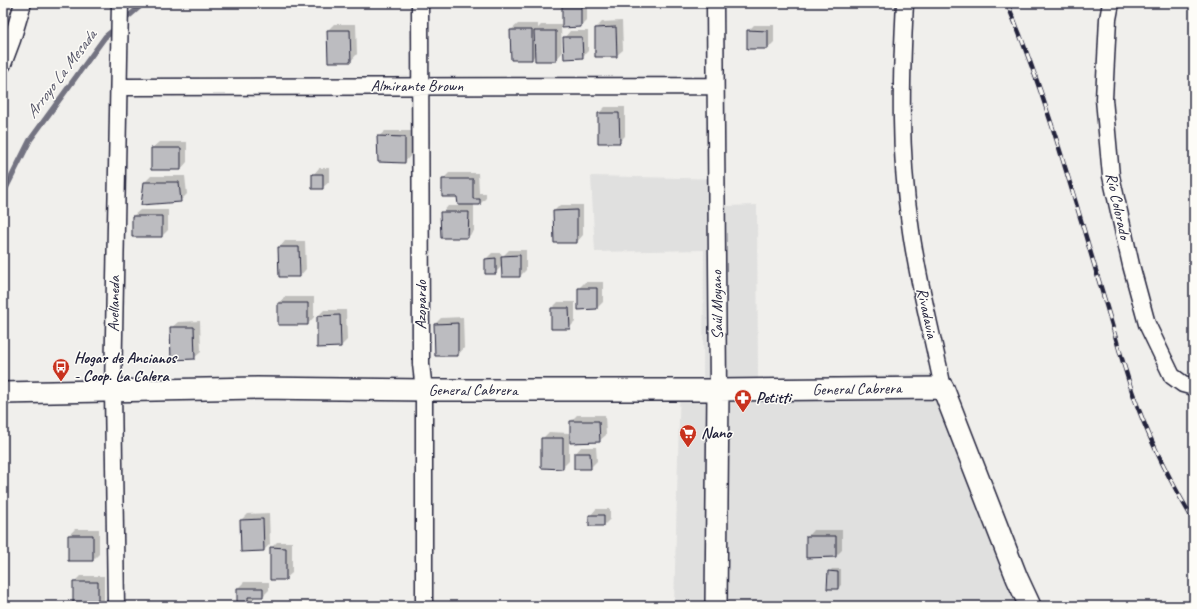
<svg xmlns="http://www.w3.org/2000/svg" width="1197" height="609" viewBox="0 0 1197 609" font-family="Caveat,sans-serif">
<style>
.built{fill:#e0e0df}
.shadow{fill:#0003}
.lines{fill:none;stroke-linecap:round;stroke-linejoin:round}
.stream{stroke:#737381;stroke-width:5.5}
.building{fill:#bcbcc0;stroke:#22223b}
.minor-casing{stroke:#22223b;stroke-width:19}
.tertiary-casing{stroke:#22223b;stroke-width:24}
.minor{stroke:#fdfcf7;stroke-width:16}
.tertiary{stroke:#fdfcf7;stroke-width:21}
.rail-casing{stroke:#22223b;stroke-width:4.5}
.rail{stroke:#fdfcf7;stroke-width:3;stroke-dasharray:9;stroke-linecap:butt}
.labels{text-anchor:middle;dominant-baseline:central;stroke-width:3;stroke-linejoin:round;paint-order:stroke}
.street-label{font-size:16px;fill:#22223b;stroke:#fdfcf7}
.poi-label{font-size:16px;font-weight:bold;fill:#22223b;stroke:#fdfcf7;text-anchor:start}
.water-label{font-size:17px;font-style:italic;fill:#58586a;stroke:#fdfcf7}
</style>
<rect width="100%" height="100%" fill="#f0efec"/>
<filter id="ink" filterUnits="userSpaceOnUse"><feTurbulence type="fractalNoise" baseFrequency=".025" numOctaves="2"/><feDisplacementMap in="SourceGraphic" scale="8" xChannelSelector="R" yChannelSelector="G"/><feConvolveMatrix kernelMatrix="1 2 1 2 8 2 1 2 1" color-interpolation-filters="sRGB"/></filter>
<g filter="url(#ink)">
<path class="built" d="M591,176L726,179V206L757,205L758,380L949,373L1017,557L1041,606H674L680,383H703L704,250L595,252Z"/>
<path class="shadow" d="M567,3H587V20L581,26L561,27L562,53L556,60L535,55L532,59L511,30L518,24H538V28L541,25H563V7Z
M622,21L623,50L616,56H596V28L602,22Z
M334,24H356L357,54L351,61L328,30Z
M754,25H774V42L768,48L748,31Z
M570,31H588V51L582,57L564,38Z
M605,107H625V136L619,142L599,113Z
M385,131H411V155L405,162L378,137Z
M159,142H187V162L181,169L152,148Z
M319,168H329V182L322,188L313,175Z
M449,173H478L479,193H486V198L480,204H474V231L468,237L442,213L448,206H459L458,196L443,179Z
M151,176H185L187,194L180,201L144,183Z
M560,205H583V235L577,242H555L554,211Z
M140,210H168V230L162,236L133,216Z
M285,241H305L306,269L300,276L279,248Z
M509,250H526V270L520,276H503L502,266L495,273L486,259L492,253H501L502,257Z
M585,282H603V302L597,308L579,288Z
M285,297H314V317L308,324L279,303Z
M558,302H575V322L569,328L552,308Z
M324,310H346L347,340L341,346L318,316Z
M463,317L464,348L458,355L435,324L441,318Z
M200,321L201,352L194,358L171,328L178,322Z
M577,415H605L606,435L599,441L571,421Z
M549,432L569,433V461L562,468L542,439Z
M581,447H596L597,461L590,468L575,454Z
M596,509H610V519L604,525H590V516Z
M269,513L270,544L264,550L242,551L241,520L247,514Z
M75,529H99V554L93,560H69V535Z
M813,530H842V550L836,556L807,537Z
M277,542H292V573L285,579L271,548Z
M832,569H841V585L838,588L829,572Z
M80,576H104V601L99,606H74V582Z
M244,582H269V590L263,596H254V606H238V588Z"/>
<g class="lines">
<path class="stream" d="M122,22L144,3
M3,194L30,140L105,37L116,28"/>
</g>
<path class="building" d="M453,3H485V5H453Z
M748,3H770V6H748Z
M562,6H581V27L562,28Z
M616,27L617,57H595V28Z
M327,30H350L351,62H328Z
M510,30H532V60H511Z
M747,30L768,31V49H747Z
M534,31H556V61H535Z
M563,37H582L583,58L564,59Z
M598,113H619L620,143H598Z
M377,136L405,137V163L378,162Z
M151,148H181V170H151Z
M312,174H323V189H312Z
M442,179H473V199H480V205H458L457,197H442Z
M144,182H179L181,202L141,205Z
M577,210V243H554L553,211Z
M440,212H469L468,238H441Z
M132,216H162V237H132Z
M278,247H299L300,277H279Z
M520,255V277H502L501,256Z
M496,258V274H485V259Z
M578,288H597V309L578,310Z
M278,303H308V325H278Z
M551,308H569L570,329H551Z
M340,315L341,347L317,348V316Z
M458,323V356H435L434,324Z
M170,327H194L195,359L171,360Z
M570,421H599L600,442L570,443Z
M541,438H563V469L541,468Z
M574,453H590L591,469H574Z
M589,515H604V526H589Z
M263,519L264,551L241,552L240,520Z
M68,535H93V561H68Z
M806,536H836V557L806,558Z
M270,547L286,548V580H270Z
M828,571L838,572V589H827Z
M73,582H98V606H73Z
M237,588H263V597H248V606H237Z"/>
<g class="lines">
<g class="minor-casing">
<path id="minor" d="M420,3L421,364L424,390V606
M715,3L718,390
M905,3C901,77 899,151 910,224C917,279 932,333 943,388
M1111,3L1108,19L1104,99L1111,176L1131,265L1147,324L1172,376L1183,384L1194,387
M3,64L12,40L23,3
M119,87L715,86
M116,606L113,391L120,3"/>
</g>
<g class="tertiary-casing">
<path id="tertiary" d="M3,393L257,388L424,390H718L943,388L1017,578L1030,606
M716,606L718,390"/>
</g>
<use href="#minor" class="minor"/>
<use href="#tertiary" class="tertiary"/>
<g class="rail-casing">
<path id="rail" d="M1007,3C1045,93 1071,187 1099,281C1110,317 1120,354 1132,391C1147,435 1170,481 1194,521"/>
</g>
<use href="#rail" class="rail"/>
</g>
</g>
<defs>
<g id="bus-pin" transform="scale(0.9)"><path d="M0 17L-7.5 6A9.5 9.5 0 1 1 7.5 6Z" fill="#c8321e" stroke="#fdfcf7"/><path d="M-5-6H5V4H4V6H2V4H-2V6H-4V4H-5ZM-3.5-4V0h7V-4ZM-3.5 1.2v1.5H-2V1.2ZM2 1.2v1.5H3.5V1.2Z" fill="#fff"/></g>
<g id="pharmacy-pin" transform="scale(0.9)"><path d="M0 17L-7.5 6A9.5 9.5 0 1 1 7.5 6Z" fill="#c8321e" stroke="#fdfcf7"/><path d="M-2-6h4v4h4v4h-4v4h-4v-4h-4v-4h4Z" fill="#fff"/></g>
<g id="supermarket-pin" transform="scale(0.9)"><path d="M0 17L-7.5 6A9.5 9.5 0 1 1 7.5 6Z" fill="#c8321e" stroke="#fdfcf7"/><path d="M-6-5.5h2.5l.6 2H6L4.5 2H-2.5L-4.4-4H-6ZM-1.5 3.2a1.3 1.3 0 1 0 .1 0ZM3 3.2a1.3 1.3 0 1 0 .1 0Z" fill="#fff"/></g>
</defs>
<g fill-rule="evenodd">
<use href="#bus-pin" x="61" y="367"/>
<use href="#pharmacy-pin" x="743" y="398"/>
<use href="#supermarket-pin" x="688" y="433"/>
</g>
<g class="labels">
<g class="street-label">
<text x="417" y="86">Almirante Brown</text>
<text transform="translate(1118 206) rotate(78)">Río Colorado</text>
<text transform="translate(114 304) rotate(-89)">Avellaneda</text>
<text transform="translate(421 305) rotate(-90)">Azopardo</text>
<text transform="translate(717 305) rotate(-91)">Saúl Moyano</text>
<text transform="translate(927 313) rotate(78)">Rivadavia</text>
<text transform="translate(857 389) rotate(-1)">General Cabrera</text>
<text x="473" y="390">General Cabrera</text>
</g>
<g class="poi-label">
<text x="74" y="358">Hogar de Ancianos<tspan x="74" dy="18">- Coop. La Calera</tspan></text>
<text x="756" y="398">Petitti</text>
<text x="701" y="433">Nano</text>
</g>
<g class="water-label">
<text transform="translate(61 74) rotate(-53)">Arroyo La Mesada</text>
</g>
</g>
<rect width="1197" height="609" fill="none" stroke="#fdfcf7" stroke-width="16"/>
<rect x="8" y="8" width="1181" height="593" fill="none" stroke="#22223b" stroke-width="1.5" filter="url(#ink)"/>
</svg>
